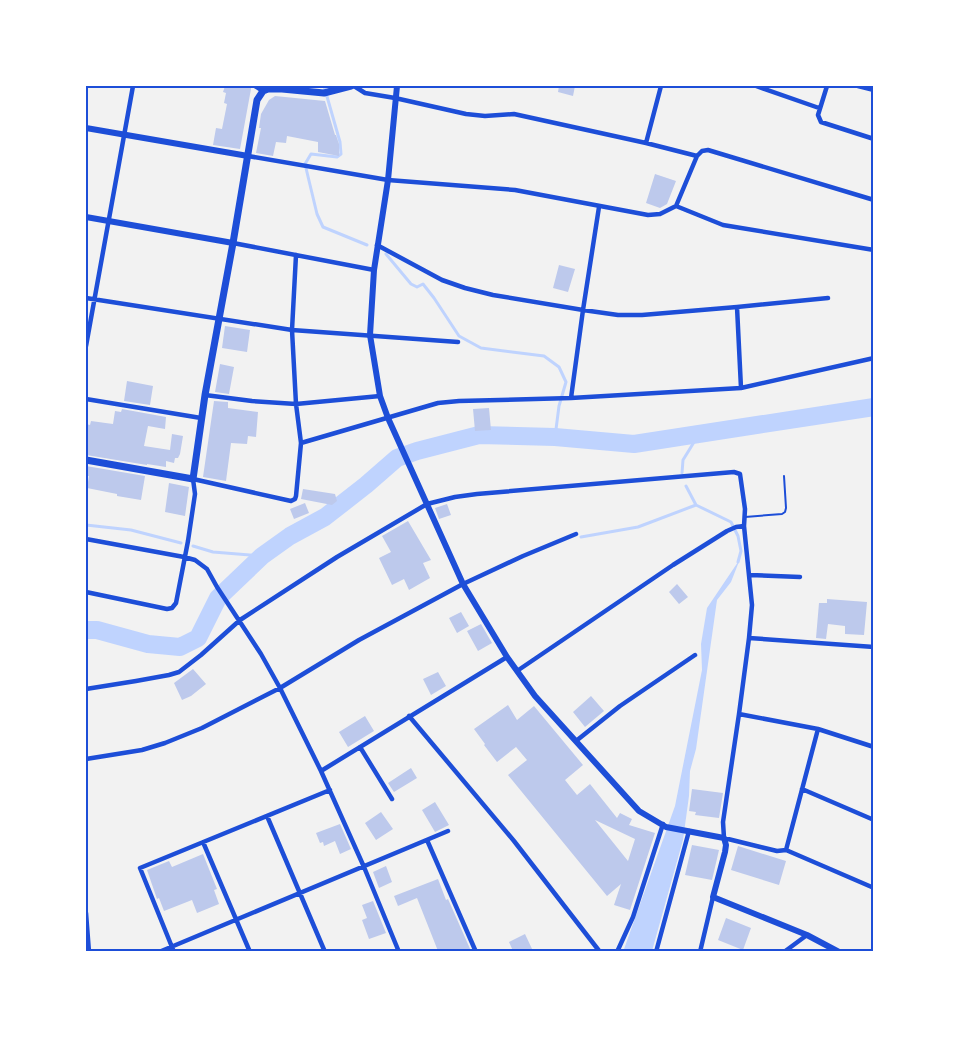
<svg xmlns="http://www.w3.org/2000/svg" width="959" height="1037" viewBox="0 0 959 1037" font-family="Signika,sans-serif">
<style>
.water{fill:#bfd3fe}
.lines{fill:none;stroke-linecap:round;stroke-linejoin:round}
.stream{stroke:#bfd3fe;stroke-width:3}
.river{stroke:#bfd3fe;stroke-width:18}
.building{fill:#bdc9ec;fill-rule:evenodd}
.service{stroke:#1d4ed8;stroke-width:2}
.minor{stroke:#1d4ed8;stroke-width:4.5}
.tertiary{stroke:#1d4ed8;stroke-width:6}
.secondary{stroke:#1d4ed8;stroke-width:7}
.neatline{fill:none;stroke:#1d4ed8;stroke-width:2}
</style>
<rect width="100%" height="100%" fill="#f2f2f2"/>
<path class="water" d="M740,559L731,582L717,600L696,749L690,771L689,796L683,840L652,951L623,952L675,806L702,670L701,644L707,608Z"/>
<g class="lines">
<path class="stream" d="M324,86L340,142L341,154L337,157L311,154L305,164L317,214L323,227L367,245
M386,254L411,284L417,287L423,284L434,298L459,336L481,348L544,356L559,367L566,382L559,406L555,437
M682,473L683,460L699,434
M686,486L696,505L731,522L738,536L741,551L738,562
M86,525L131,530L181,543
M581,537L638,527L696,505
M193,546L213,552L262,556"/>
<path class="river" d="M86,630H97L148,644L180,647L198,638L218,598L262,556L290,536L325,517L366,485L397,458L417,451L479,435L555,437L634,444L874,407"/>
</g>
<path class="building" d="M225,86H251V89L240,149L213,145L216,128L222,129L227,104L224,103L226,93L223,92Z
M559,86H575L573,96L558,92Z
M275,96L325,101L335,135H336L339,144V156L318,152V142L287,136L286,143L276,142L273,156L256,153L261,128H259L261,114L269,100Z
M655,174L676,181L667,204L660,208L646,203Z
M559,265L575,269L568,292L553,288Z
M225,326L250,330L247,352L222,348Z
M220,364L234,367L229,394L215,392Z
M127,381L153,386L150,405L124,401Z
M214,401L228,402V408L258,412L256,437L248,436L247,444L231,443L226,481L203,477Z
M489,408L491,430L475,431L473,409Z
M122,409L166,417L165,429L148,426L144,446L170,450L172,434L183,436L180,454L178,458H175L174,463L166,461V467L147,464V465L86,455V424L90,425L91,421L113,424L115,411L121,412Z
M86,466L145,476L141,500L117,496V494L87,488L89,476H86Z
M169,483L189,487L185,516L165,512Z
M303,489L335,494L337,501L332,505L301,499Z
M305,503L309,513L294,519L290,509Z
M447,504L451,515L439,519L435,508Z
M408,521L431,560L423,563L430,578L409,590L404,579L392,585L379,558L391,552L382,536Z
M677,584L688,597L679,604L669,592Z
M827,599L867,602L864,635L845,634V626L828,624L826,639L816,638L819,603H827Z
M461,612L469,626L457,633L449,618Z
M481,624L492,643L478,651L467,631Z
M193,669L206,684L191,696L182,700L174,683Z
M438,672L446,686L431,695L423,679Z
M591,696L604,711L585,727L573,712Z
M508,705L517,720L534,706L583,765L565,780L577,795L590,784L617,818L620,813L632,819L629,825L655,833L630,910L614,905L621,884L607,896L508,775L527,760L516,747L497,762L484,745L485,744L474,729ZM595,820L635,839L628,861Z
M365,716L374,731L348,747L339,732Z
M411,768L417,778L394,792L388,783Z
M692,789L723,793L719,818L695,815L696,812L689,811Z
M435,802L449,825L435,832L422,810Z
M381,812L393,829L376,840L365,823Z
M340,824L351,849L340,854L335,841L324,846L323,842L320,843L316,833Z
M692,845L719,850L712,880L685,875Z
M738,846L786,861L779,885L731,870Z
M203,854L217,889L214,890L219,904L197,913L192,900L164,911L159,898L157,899L147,870L169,861L172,867Z
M386,866L392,882L379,888L373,872Z
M438,879L446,900L448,899L471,951H438L417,898L398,906L394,896Z
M373,901L386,933L369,939L362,920L367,918L362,905Z
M726,918L751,928L743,950L718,940Z
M525,934L533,951H513L509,942Z"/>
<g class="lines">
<path class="service" d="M745,517L782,514L785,512L786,508L784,476"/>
<path class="minor" d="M255,86L263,91L264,86
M354,86L365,93L395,98L466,114L485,116L514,114L646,143L697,156
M756,86L819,108
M827,86L818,115L821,122L874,139
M858,86L874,90
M646,143L661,86
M248,156L388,180L515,190L648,215L660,214L676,206L723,225L874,250
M676,206L697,156L702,151L708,150L874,200
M233,243L374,270
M377,245L442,280L465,288L493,295L583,310L618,315H642L737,307L828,298
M86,298L292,330L458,342
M737,307L741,388
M86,346L133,86
M205,395L252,401L296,404L380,396
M571,398L583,310L599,207
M86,399L201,418
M301,443L438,403L459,401L571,398L741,388L874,358
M86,539L184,557L195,560L207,569L217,587L261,654L280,688L321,771L364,867L399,952
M750,575L800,577
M86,592L167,609L172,608L176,603L188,541L195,494L193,479L291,501L295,499L296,496L301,443L296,404L292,330L296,255
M749,638L874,647
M517,671L673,565L727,531L736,527L744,526
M86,689L136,681L169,675L179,672L201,655L240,620L337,557L427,504L455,497L477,494L734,472L740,474L745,509L744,526L752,605L749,638L739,714L723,822L724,838L777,851L786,850L874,888
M739,714L818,729L874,747
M409,716L514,841L600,952
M576,741L620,706L695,655
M360,747L392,799
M86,759L142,750L165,743L202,728L280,688L359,640L463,584L523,556L576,534
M321,771L507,657
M802,789L874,820
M267,816L325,952
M427,840L476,952
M203,842L250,952
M786,850L818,729
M86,913L89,952
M159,952L448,831
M174,952L140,868L330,790
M617,952L633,917L663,824
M656,952L689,831
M700,952L713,897
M784,952L807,935"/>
<path class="tertiary" d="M397,86L388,180L374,270L370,335L380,396L388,418L463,584L507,657L535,696L639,811L666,827L724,838L726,845L725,852L713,897L807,935L839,952
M86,128L248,156
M86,217L233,243"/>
<path class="secondary" d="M86,460L193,479L205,395L233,243L257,100L263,91L268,89H282L324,93L351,86"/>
</g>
<rect width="959" height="1037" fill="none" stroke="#ffffff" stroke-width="174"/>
<rect x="87" y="87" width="785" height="863" class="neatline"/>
</svg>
